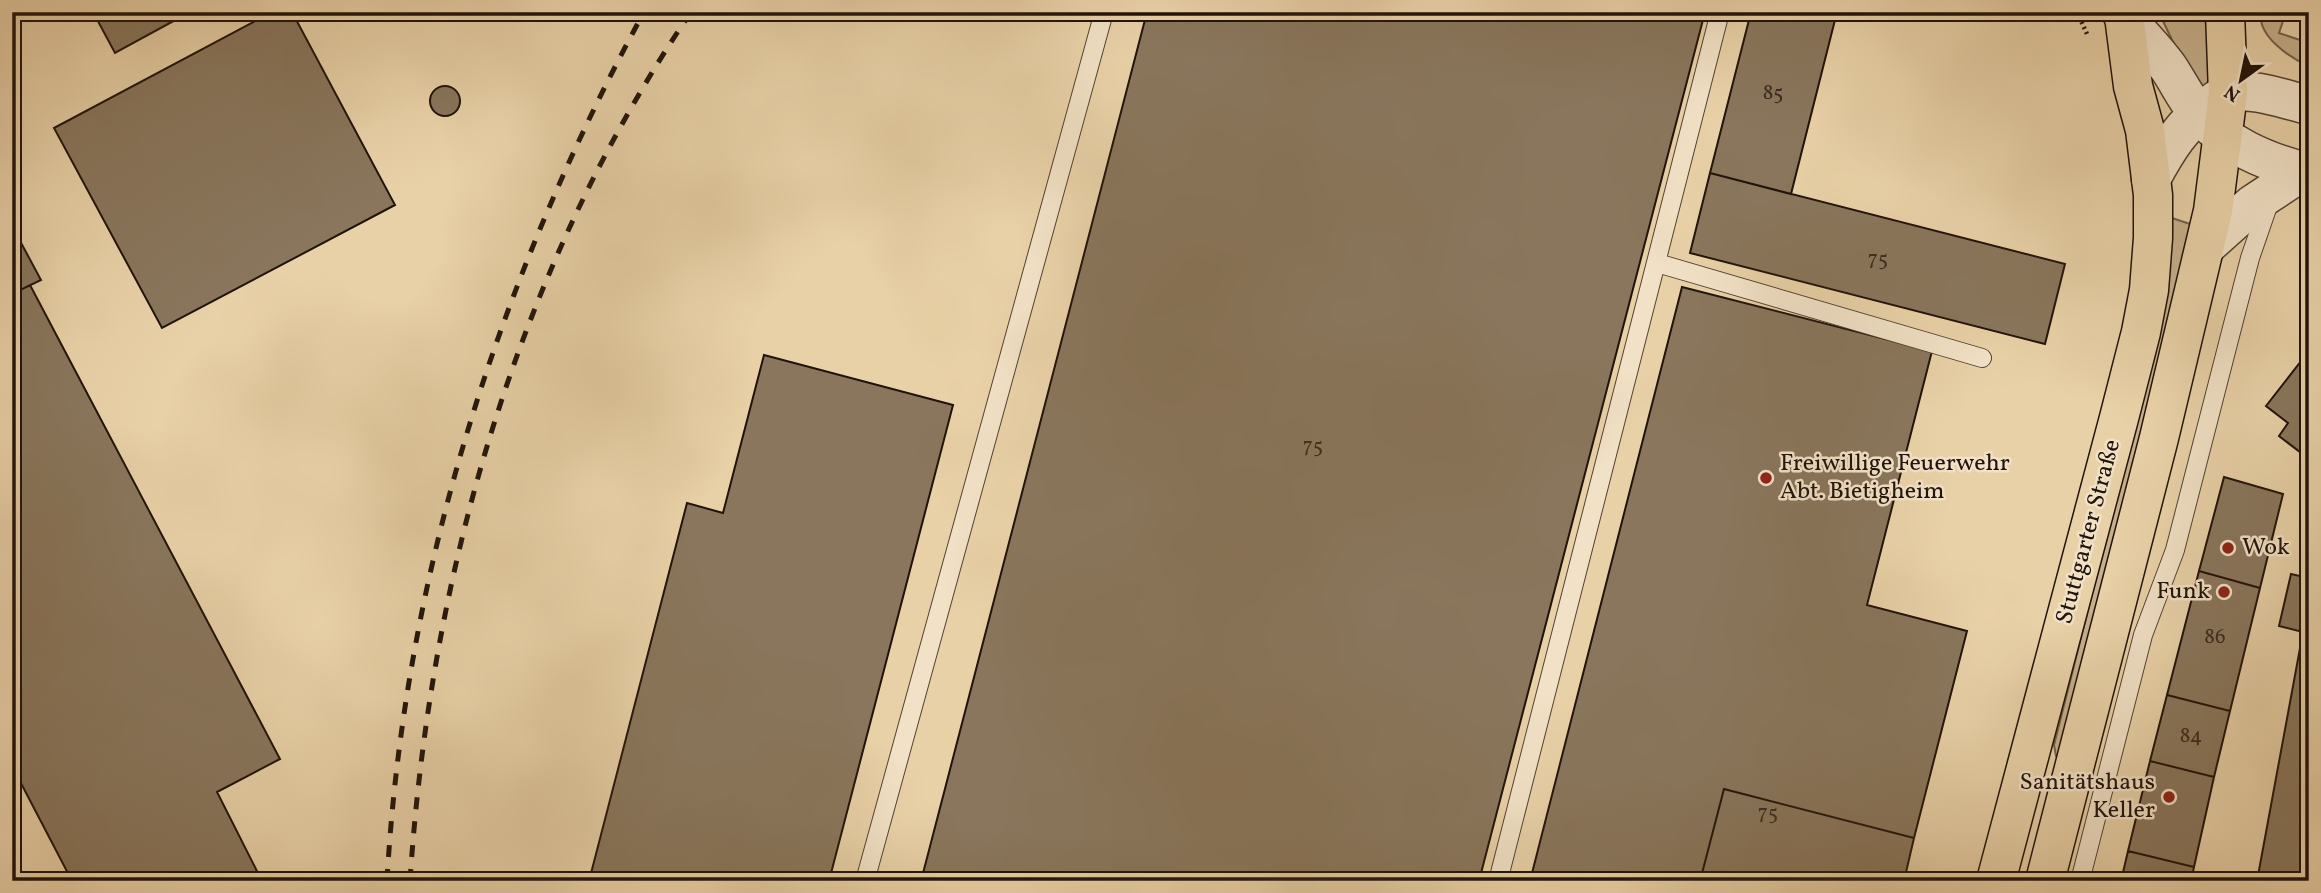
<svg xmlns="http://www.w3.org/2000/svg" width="2321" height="893" viewBox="0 0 2321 893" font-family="Vollkorn,serif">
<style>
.green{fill:#c7b18c;stroke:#74624b;stroke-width:2}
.building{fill:#89765c;stroke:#20130a;stroke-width:2}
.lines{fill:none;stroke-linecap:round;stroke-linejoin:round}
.service-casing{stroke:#524231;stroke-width:20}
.tertiary-casing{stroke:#524231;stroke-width:41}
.primary-casing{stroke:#20130a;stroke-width:41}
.path{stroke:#20130a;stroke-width:4.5;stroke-dasharray:2 3.5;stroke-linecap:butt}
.service{stroke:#f1e1c6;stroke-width:18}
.tertiary{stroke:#f1e1c6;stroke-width:38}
.primary{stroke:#e9d1a7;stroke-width:38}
.rail{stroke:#20130a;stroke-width:5;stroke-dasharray:12 12;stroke-linecap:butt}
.poi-dot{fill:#8f2418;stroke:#f1e1c6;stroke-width:2.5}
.labels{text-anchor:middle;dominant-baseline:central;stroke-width:5;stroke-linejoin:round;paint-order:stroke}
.number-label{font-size:21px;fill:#3a2c1e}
.poi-label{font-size:24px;fill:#20130a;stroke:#f1e1c6;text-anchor:start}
.street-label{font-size:24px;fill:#20130a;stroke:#f1e1c6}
</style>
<rect width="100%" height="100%" fill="#e9d1a7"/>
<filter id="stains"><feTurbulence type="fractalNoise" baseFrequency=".00286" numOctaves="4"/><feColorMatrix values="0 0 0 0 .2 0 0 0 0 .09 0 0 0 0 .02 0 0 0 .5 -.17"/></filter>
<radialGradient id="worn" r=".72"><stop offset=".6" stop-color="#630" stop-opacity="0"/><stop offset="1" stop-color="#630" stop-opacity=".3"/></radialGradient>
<path class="green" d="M2159,12H2204L2210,50L2208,86H2203C2183,65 2171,39 2159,12Z
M2261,12H2286L2279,33L2309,43V66C2290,58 2257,36 2261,12Z
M2172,218L2193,225L2061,756H2056L2054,745L2163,313Z"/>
<path class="building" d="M93,12H190L115,53Z
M272,12H292L395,205L162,328L54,128Z
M1147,12H1705L1479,881H921Z
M1751,12H1837L1791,194L1710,173Z
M430 101a15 15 0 1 1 30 0a15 15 0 1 1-30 0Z
M1710,173L2065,264L2045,344L1690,253Z
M12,226L41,280L12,294Z
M30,285L280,759L217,792L262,881H72L12,766V294Z
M1682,287L1932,351L1867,605L1967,631L1914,838L1724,789L1700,881H1530Z
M2309,351V459L2279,436L2288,423L2266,406Z
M764,355L953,405L829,881H589L687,503L723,513Z
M2224,477L2283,494L2260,588L2199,571Z
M2199,571L2260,588L2230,711L2167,695Z
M2291,574L2309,578V881H2257L2303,632L2279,626Z
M2167,695L2230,711L2214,777L2150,761Z
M2150,761L2214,777L2194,867L2128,851Z
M1724,789L1914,838L1904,881H1700Z
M2128,851L2194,867L2191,881H2121Z"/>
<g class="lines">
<g class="service-casing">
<path id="service" d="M1657,263L1982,358
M865,881L1104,12
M1498,881L1720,12
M2080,881L2143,635L2175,550L2250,258L2270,200"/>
</g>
<g class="tertiary-casing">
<path id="tertiary" d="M2124,16C2139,34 2157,51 2170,70C2179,84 2186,98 2196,111C2225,145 2266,162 2309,173
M2151,179C2167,149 2183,123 2211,104C2216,101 2223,94 2229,93C2254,87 2285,100 2309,105
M2205,247L2253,204L2303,171"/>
</g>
<g class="primary-casing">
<path id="primary" d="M1996,881L2119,418L2141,332L2149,290L2153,238V195L2145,130L2133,86L2124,16L2121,12
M2045,881L2159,438L2213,211L2228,93L2225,12"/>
</g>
<path class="path" d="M2077,12L2087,34"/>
<use href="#service" class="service"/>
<use href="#tertiary" class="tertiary"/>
<use href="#primary" class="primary"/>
<path class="rail" d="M387,881C404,576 498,280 644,12
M410,881C430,575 517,268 691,12"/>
</g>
<g class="poi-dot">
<circle cx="1766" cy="478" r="7"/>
<circle cx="2228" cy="548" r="7"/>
<circle cx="2224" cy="592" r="7"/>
<circle cx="2169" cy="797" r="7"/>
</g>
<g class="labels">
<g class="number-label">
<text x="1773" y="93">85</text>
<text x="1878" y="259">75</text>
<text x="1313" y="446">75</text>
<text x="2215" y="637">86</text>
<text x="2191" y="736">84</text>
<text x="1768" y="813">75</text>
</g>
<g class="poi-label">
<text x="1780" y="464">Freiwillige Feuerwehr<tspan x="1780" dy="28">Abt. Bietigheim</tspan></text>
<text x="2242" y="548">Wok</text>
<text x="2210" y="592" text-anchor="end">Funk</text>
<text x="2155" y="783" text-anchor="end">Sanitätshaus<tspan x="2155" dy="28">Keller</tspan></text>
</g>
<g class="street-label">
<text transform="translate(2089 532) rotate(-75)">Stuttgarter Straße</text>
</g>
</g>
<rect width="2321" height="893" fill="none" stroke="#e9d1a7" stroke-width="42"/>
<rect x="14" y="14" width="2293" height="865" fill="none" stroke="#20130a" stroke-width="3.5"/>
<rect x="21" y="21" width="2279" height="851" fill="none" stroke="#20130a" stroke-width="2"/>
<g transform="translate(2241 80) rotate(213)" stroke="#f1e1c6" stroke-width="5" paint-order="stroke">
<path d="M0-5L12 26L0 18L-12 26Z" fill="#20130a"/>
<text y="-10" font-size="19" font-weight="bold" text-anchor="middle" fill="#20130a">N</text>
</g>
<rect width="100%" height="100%" filter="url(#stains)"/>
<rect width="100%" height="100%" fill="url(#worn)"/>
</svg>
